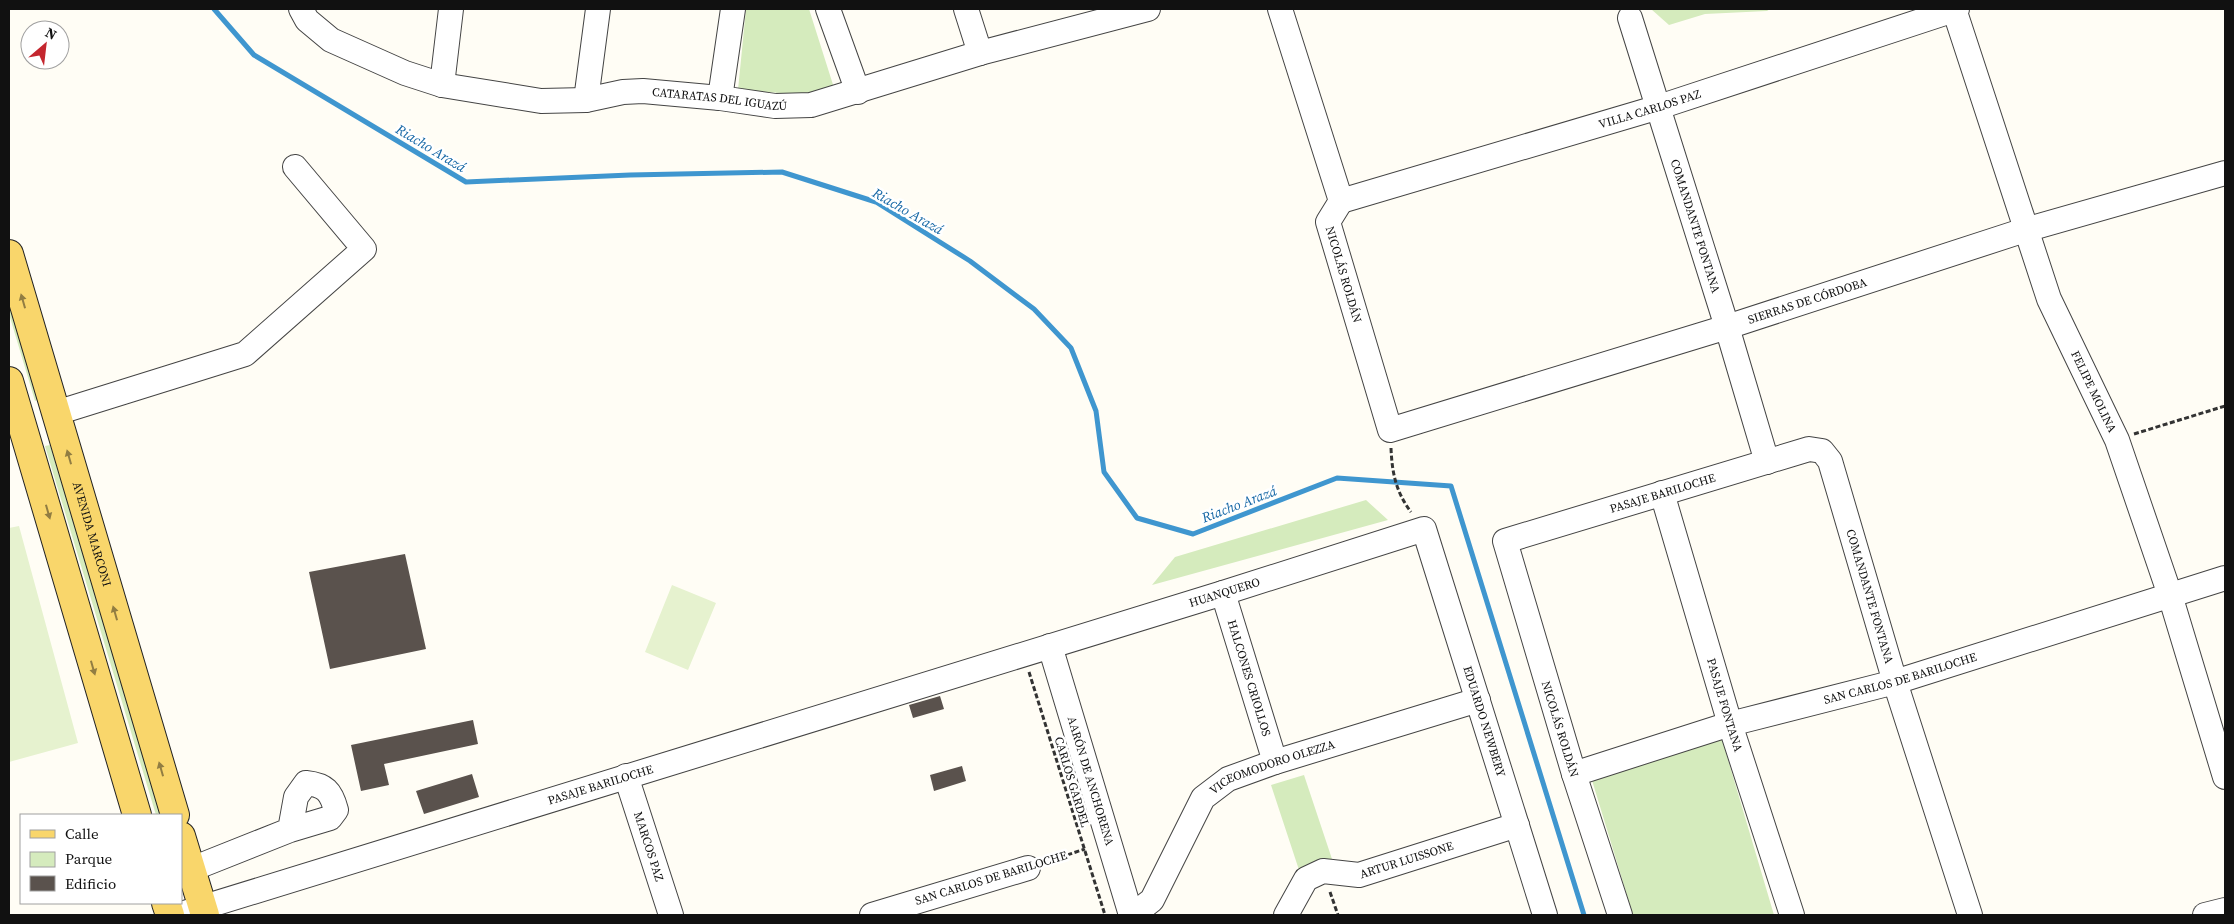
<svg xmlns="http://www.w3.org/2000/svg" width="2234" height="924" viewBox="0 0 2234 924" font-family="'Source Serif 4',serif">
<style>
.green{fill:#d5ebbd}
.pitch{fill:#e6f2cf}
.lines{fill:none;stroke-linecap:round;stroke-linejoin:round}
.stream{stroke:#3f96cf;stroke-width:5}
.building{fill:#5a524d}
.minor-casing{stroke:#444;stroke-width:26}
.major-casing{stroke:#222;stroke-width:30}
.path{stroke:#333;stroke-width:3;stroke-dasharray:5 2.5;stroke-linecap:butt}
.minor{stroke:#fff;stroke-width:24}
.major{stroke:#f9d66b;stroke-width:28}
.oneway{fill:#917d42}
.labels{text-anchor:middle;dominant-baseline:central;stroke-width:5;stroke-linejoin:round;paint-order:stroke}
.street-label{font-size:12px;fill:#111;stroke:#fff}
.water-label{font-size:14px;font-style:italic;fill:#1768a6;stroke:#fff}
</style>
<rect width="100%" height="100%" fill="#fffdf5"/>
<path class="green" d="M746,9H809L835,91L796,94L738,90Z
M1651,9H1770L1767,11L1705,14L1669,25Z
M9,297L39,399L35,401L9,314Z
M50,445L162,815H156L45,446Z
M1366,500L1388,520L1152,585L1175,557Z
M1721,736L1774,915H1633L1591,777Z
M1304,775L1332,859L1299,870L1271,785Z"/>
<path class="pitch" d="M19,526L78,743L9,762V528Z
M672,585L716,603L688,670L645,652Z"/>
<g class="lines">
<path class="stream" d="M214,9L254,55L466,182L630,175L782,172L876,202L970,261L1034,309L1071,348L1096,411L1104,472L1137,518L1193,534L1337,478L1451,486L1584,915"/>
</g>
<path class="building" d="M405,554L426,649L330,669L309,572Z
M940,696L944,709L913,718L909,705Z
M473,720L478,744L384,764L389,785L361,791L351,745Z
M962,766L966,781L934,791L930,775Z
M472,774L479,797L424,814L416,791Z"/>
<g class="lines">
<g class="minor-casing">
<g id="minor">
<path id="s1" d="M301,9L307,20L331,40L405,73L442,85L541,101L586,100L623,92L643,91L720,98L775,106L811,105L980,53L1148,9"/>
<path d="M828,9L858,92"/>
<path d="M966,9L980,53"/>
<path id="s2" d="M1280,9L1341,201L1328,222L1390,430L1727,327L2025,230L2225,173"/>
<path id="s3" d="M1954,9L2049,299L2117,440L2170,595L2225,777"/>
<path id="s4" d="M1630,18L1727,327L1767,462"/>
<path d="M442,85L451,9"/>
<path d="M720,98L733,9"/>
<path d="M586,100L598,9"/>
<path id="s5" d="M1341,201L1659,107L1957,9"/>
<path d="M56,413L245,354L364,249L295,167"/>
<path id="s6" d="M1662,493L1730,724L1792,915"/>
<path id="s7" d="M1223,593L1275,762"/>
<path id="s8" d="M1050,646L1131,915"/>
<path id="s9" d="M1574,774L1730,724L1895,682L2225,578"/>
<path id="s10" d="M626,776L671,915"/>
<path d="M190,867L202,865L290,830L330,818L336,810C331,791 325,785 306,783L296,797L290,830"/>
<path id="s11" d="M178,915L1223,593L1424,529L1545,915"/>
<path d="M872,915L1028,868"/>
<path id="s12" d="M1133,915L1152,900L1203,798L1228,779L1275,762L1478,700"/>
<path id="s13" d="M1286,915L1306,879L1323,871L1359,875L1517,825"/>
<path id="s14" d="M1620,915L1574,774L1505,541L1809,449L1822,451L1830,461L1895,682L1970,915"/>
<path d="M2205,915L2225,910"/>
</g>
</g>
<g class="major-casing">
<g id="major">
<path id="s15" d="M9,254L175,815"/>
<path d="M9,381L137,815"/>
<path d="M181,836L205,915"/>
<path d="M166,903L170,915"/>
</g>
</g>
<path class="path" d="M2134,434L2225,406
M1391,448C1392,473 1396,492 1411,512
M1029,672L1105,915
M1046,862L1085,849
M1330,892L1338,915"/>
<use href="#minor" class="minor"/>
<use href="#major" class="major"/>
</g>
<defs><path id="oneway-solid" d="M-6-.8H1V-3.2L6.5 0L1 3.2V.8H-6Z" transform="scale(1.25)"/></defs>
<g class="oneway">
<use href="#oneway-solid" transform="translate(23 301) rotate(-106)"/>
<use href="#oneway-solid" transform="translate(69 457) rotate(-106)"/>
<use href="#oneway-solid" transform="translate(48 512) rotate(74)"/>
<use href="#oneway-solid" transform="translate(115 613) rotate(-106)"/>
<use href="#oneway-solid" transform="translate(93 668) rotate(74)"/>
<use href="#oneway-solid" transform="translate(161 769) rotate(-106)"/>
</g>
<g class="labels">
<g class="street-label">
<text stroke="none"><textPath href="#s1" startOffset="444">CATARATAS DEL IGUAZÚ</textPath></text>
<text stroke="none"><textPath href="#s5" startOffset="322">VILLA CARLOS PAZ</textPath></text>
<text stroke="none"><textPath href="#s4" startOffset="218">COMANDANTE FONTANA</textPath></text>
<text stroke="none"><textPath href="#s2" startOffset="281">NICOLÁS ROLDÁN</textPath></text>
<text stroke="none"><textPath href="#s2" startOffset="880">SIERRAS DE CÓRDOBA</textPath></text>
<text stroke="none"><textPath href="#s3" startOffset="408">FELIPE MOLINA</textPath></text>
<text stroke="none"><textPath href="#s14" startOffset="556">PASAJE BARILOCHE</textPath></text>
<text stroke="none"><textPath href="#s15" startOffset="292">AVENIDA MARCONI</textPath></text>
<text stroke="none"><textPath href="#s11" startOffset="1095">HUANQUERO</textPath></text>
<text stroke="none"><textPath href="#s14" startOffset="876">COMANDANTE FONTANA</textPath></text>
<text stroke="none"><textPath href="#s7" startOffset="89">HALCONES CRIOLLOS</textPath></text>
<text stroke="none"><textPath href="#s9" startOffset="340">SAN CARLOS DE BARILOCHE</textPath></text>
<text stroke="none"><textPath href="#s6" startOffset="221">PASAJE FONTANA</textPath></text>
<text stroke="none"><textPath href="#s11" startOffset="1506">EDUARDO NEWBERY</textPath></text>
<text transform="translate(1560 729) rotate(73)">NICOLÁS ROLDÁN</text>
<text stroke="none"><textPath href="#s12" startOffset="215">VICEOMODORO OLEZZA</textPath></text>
<text stroke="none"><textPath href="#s8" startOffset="141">AARÓN DE ANCHORENA</textPath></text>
<text transform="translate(1072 782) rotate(73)">CARLOS GARDEL</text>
<text stroke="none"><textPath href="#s11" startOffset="442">PASAJE BARILOCHE</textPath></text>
<text stroke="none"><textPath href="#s10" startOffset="74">MARCOS PAZ</textPath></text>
<text stroke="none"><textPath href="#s13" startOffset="146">ARTUR LUISSONE</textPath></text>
<text transform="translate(991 878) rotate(-17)">SAN CARLOS DE BARILOCHE</text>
</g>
<g class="water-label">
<text transform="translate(431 148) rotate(31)">Riacho Arazá</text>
<text transform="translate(908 211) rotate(30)">Riacho Arazá</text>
<text transform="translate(1239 504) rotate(-21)">Riacho Arazá</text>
</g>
</g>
<rect width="2234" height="924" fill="none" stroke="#111111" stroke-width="20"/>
<rect x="20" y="814" width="162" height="90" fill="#ffffff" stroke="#a0a0a0"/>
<rect x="30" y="830" width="25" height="8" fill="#f9d66b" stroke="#a0a0a0"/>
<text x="65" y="839" font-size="15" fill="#111111">Calle</text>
<rect x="30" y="852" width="25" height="15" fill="#d5ebbd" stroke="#a0a0a0"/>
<text x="65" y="864" font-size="15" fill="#111111">Parque</text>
<rect x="30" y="876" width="25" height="15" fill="#5a524d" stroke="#a0a0a0"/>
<text x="65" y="889" font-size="15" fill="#111111">Edificio</text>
<g transform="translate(45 45) rotate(28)"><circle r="24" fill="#ffffff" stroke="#a0a0a0"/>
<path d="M0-4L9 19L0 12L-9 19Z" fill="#c4262e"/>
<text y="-8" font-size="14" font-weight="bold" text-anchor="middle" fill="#111111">N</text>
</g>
</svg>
